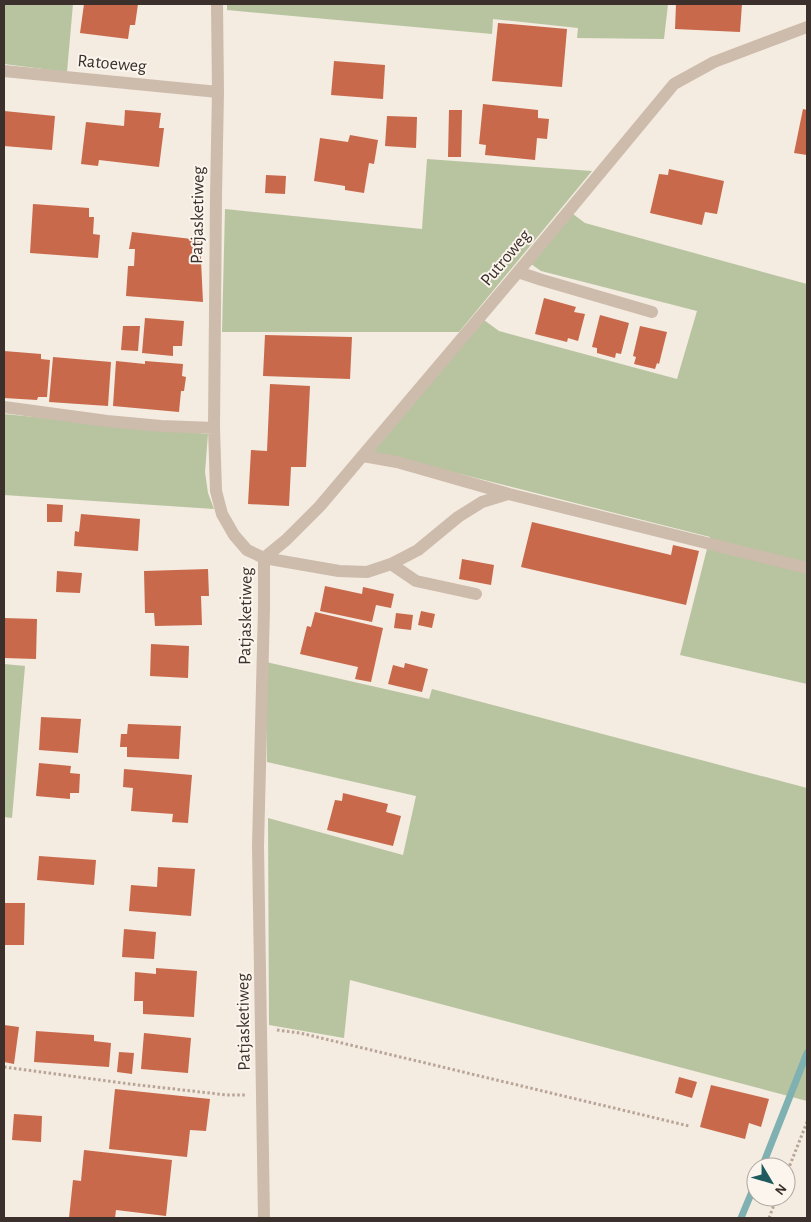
<svg xmlns="http://www.w3.org/2000/svg" width="811" height="1222" viewBox="0 0 811 1222" font-family="'Alegreya Sans',sans-serif">
<style>
.green{fill:#b8c4a0}
.lines{fill:none;stroke-linecap:round;stroke-linejoin:round}
.stream{stroke:#7fb0b2;stroke-width:7}
.building{fill:#c8694b}
.path{stroke:#b9a596;stroke-width:3;stroke-dasharray:2.5 2.5;stroke-linecap:butt}
.minor{stroke:#cdbbac;stroke-width:12}
.labels{text-anchor:middle;dominant-baseline:central;stroke-width:4;stroke-linejoin:round;paint-order:stroke}
.street-label{font-size:18px;fill:#3b302b;stroke:#fbf5ee}
</style>
<rect width="100%" height="100%" fill="#f4ebe1"/>
<path class="green" d="M4,4H73L67,72L4,64Z
M227,4H668L664,39L577,38L578,28L493,19L492,34L227,10Z
M427,159L592,171L459,332H222L225,209L422,229Z
M573,214L585,223L807,284V684L680,655L710,537L373,452L484,320L499,331L677,379L697,311L541,271L531,264Z
M4,414L208,434L205,472L208,493L214,509L4,495Z
M266,662L429,699L432,689L807,788V1101L350,980L344,1038L269,1025L268,818L403,855L416,796L267,762Z
M4,664L25,666L12,818L4,817Z"/>
<g class="lines">
<path class="stream" d="M762,1167L807,1053
M741,1218L756,1182"/>
</g>
<path class="building" d="M84,4H138L135,25H130L128,39L80,33Z
M676,4H742L740,32L675,29Z
M498,23L567,29L562,87L492,81Z
M334,61L385,65L383,99L331,95Z
M483,104L538,110V118L549,119L547,139L537,138L535,160L485,155L486,145L479,144Z
M803,109L807,110V155L794,153Z
M125,110L161,113L159,128H164L159,167L99,160L98,166L81,164L86,122L124,126Z
M449,110H462L461,157H448Z
M4,111L55,116L52,150L4,146Z
M387,116L417,117L416,148L385,146Z
M350,135L378,140L374,164L369,163L364,193L345,190V186L314,181L320,138L348,142Z
M669,169L724,181L717,214L705,212L702,225L650,213L659,174L668,175Z
M266,175L286,176L285,194L265,193Z
M33,204L89,208V217H94L93,234L100,235L98,258L30,253Z
M132,232L200,240L203,302L126,296L128,266H134L135,249H129Z
M544,298L576,307L574,312L585,314L578,341L568,338L567,342L535,334Z
M600,315L629,323L621,354L616,353L615,358L597,353V348L592,347Z
M145,318L184,321L182,346H173V356L142,353Z
M123,326H140L138,351L121,350Z
M640,326L667,332L659,364L657,363L655,369L634,364L636,357L633,356Z
M265,335L352,337L350,379L263,376Z
M4,351L41,354V359L50,360L47,397H38L37,400L4,398Z
M53,357L111,362L108,406L49,402Z
M116,361L145,364V361L183,364L182,376L186,377L184,391H181L179,412L113,406Z
M270,384L310,386L306,467H291L289,506L248,504L251,450L267,451Z
M47,504L63,505L62,522H47Z
M81,514L140,519L138,551L74,546L75,531L79,532Z
M532,522L671,555L673,545L699,551L686,605L521,567Z
M462,559L494,565L491,585L459,579Z
M208,569L209,596H201L202,625L155,626L154,613H145L144,571Z
M57,571L82,573L80,593L56,592Z
M325,586L362,594L363,587L394,594L391,608L376,605L372,622L320,611Z
M421,611L435,614L432,628L418,625Z
M315,612L383,628L371,682L355,679L358,667L300,654L307,626L311,627Z
M396,613L413,615L411,630L394,628Z
M4,618L37,619L36,659L4,658Z
M151,644L189,646L188,678L150,676Z
M405,663L428,669L422,692L388,684L393,665L404,668Z
M41,717L81,719L78,753L39,750Z
M128,724L181,726L179,759L127,757V747H120L121,734H127Z
M39,763L71,766L70,773L80,774L79,793H70V799L36,796Z
M124,769L192,775L188,823L172,822L173,814L131,811L133,788L123,787Z
M343,793L388,804L386,812L401,816L393,846L327,830L335,800L342,801Z
M39,856L96,860L94,885L37,880Z
M158,867L195,869L191,916L129,911L131,885L157,887Z
M4,903H25L24,945H4Z
M124,929L156,932L154,959L122,957Z
M156,968L197,971L194,1017L143,1014V1001H134L135,972L156,974Z
M4,1025L19,1027L14,1064L4,1062Z
M36,1031L94,1035V1041L111,1043L109,1067L34,1062Z
M144,1033L191,1038L188,1073L141,1069Z
M119,1052L134,1053L132,1074L117,1072Z
M679,1077L697,1082L692,1098L675,1093Z
M711,1085L769,1099L761,1127L749,1123L745,1139L700,1127Z
M115,1089L210,1099L206,1131L190,1130L187,1157L109,1149Z
M14,1114L42,1116L41,1142L12,1140Z
M84,1150L172,1160L166,1216L116,1210L115,1218H69L73,1180L81,1181Z"/>
<g class="lines">
<path class="path" d="M277,1030L300,1033L689,1126
M4,1067L130,1084L227,1095H247
M786,1175L807,1122
M769,1218L777,1197"/>
<path class="minor" d="M217,4L218,92L216,195L214,428L216,491L222,514L234,535L247,550L264,558V608L258,846L264,1218
M4,71L218,92
M518,272L542,280L652,312
M4,407L107,421L161,426L214,428
M363,456L397,462L509,494L807,568
M264,558L286,540L320,506L518,272L674,84L714,62L807,27
M264,558L339,571L367,572L391,564L418,550L458,517L482,502L508,494
M391,564L416,581L476,594"/>
</g>
<g class="labels">
<g class="street-label">
<text transform="translate(112 64) rotate(5)">Ratoeweg</text>
<text transform="translate(198 215) rotate(-89)">Patjasketiweg</text>
<text transform="translate(506 258) rotate(-50)">Putroweg</text>
<text transform="translate(246 616) rotate(-89)">Patjasketiweg</text>
<text transform="translate(244 1022) rotate(-91)">Patjasketiweg</text>
</g>
</g>
<rect width="811" height="1222" fill="none" stroke="#3b302b" stroke-width="10"/>
<g transform="translate(771 1182) rotate(128)"><circle r="24" fill="#fbf5ee" stroke="#aea6a0"/>
<path d="M0-4L9 19L0 12L-9 19Z" fill="#1f5a5e"/>
<text y="-8" font-size="14" font-weight="bold" text-anchor="middle" fill="#3b302b">N</text>
</g>
</svg>
